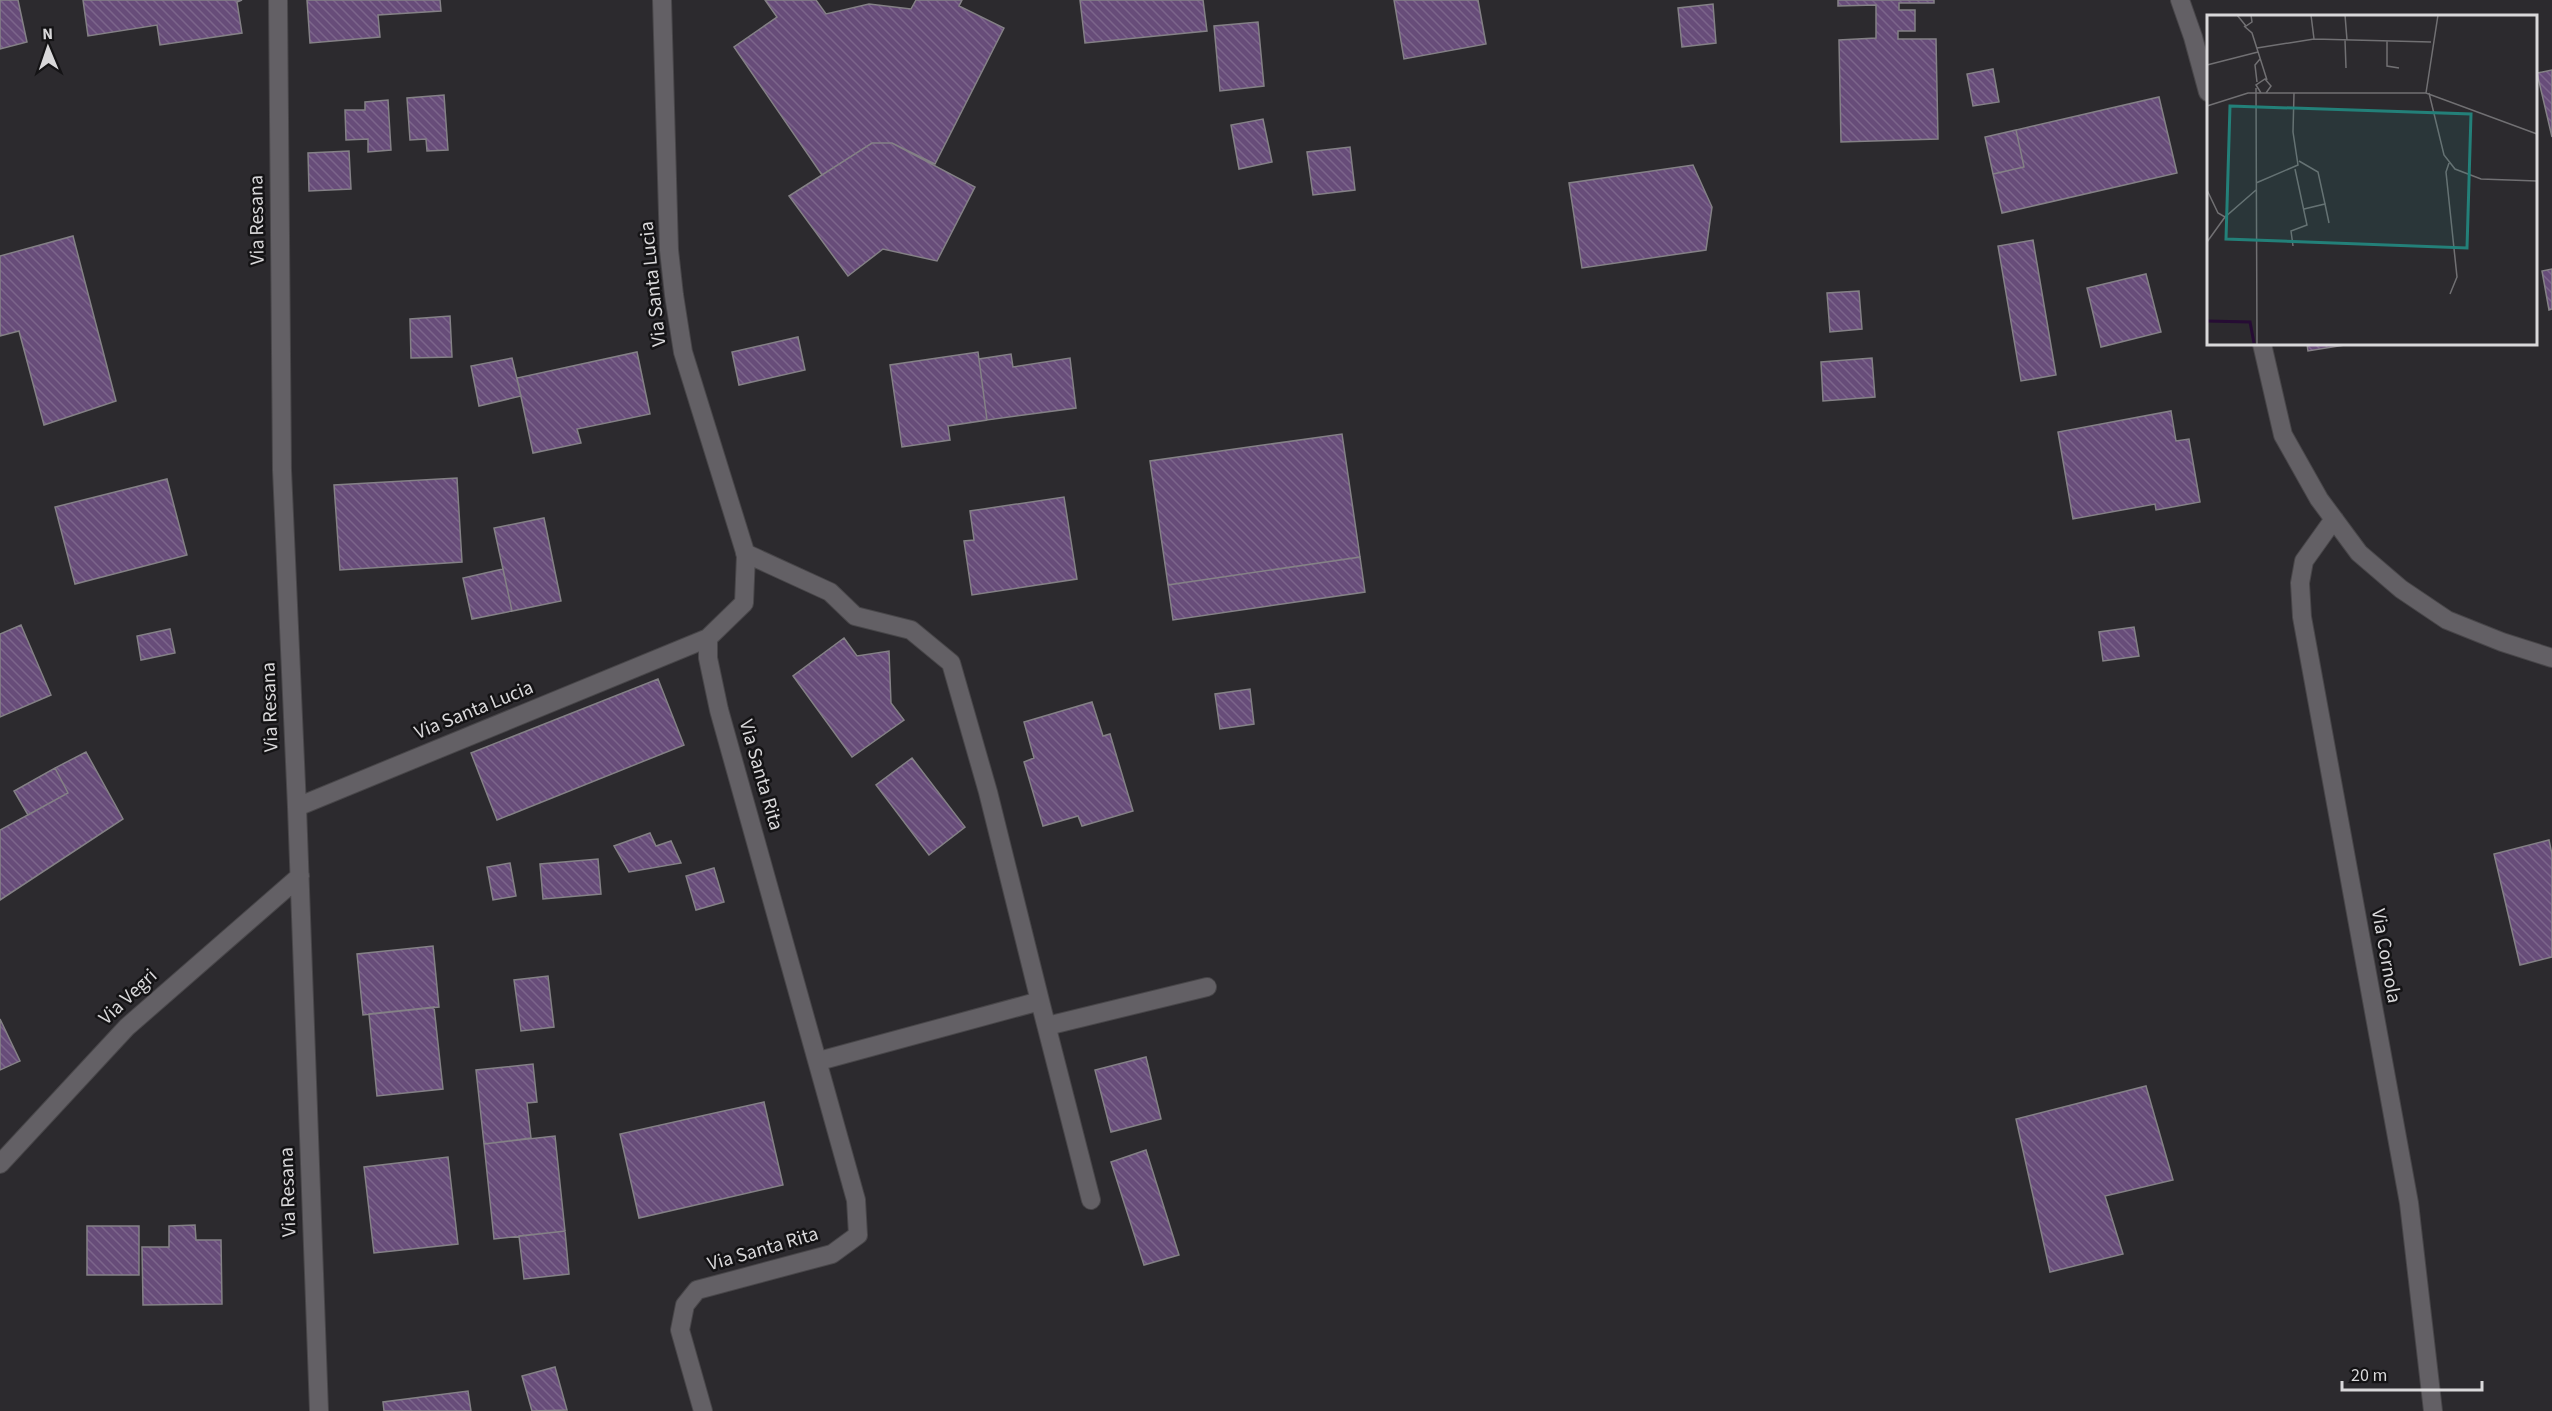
<svg xmlns="http://www.w3.org/2000/svg" width="2552" height="1411" viewBox="0 0 2552 1411" font-family="'Source Sans 3',sans-serif">
<style>
.building{fill:url(#building-back-hatch);stroke:#848186;stroke-width:1.5}
.lines{fill:none;stroke-linecap:round;stroke-linejoin:round}
.minor-casing{stroke:#484649;stroke-width:20}
.minor{stroke:#636065;stroke-width:18}
.labels{text-anchor:middle;dominant-baseline:central;stroke-width:5;stroke-linejoin:round;paint-order:stroke}
.street-label{font-size:20px;fill:#d9d8da;stroke:#141315}
.inset-river{fill:none;stroke:#260c34;stroke-width:3}
.inset-road{fill:none;stroke:#717073;stroke-width:1.5}
.view{fill:#238079;fill-opacity:0.15;stroke:#238079;stroke-width:3}
.inset-edge{fill:none;stroke:#d9d8da;stroke-width:3}
</style>
<defs>
<pattern id="building-back-hatch" width="6" height="6" patternUnits="userSpaceOnUse" patternTransform="scale(1.5)"><rect width="6" height="6" fill="#674c79"/><path d="M-1 5l2 2M0 0l6 6M5-1l2 2" fill="none" stroke="#7c658b"/></pattern>
</defs>
<rect width="100%" height="100%" fill="#2c2a2e"/>
<path class="building" d="M0,0H18L27,42L0,49Z
M83,0H242L237,2L242,33L160,45L157,25L88,36Z
M307,0H440L441,11L378,15L380,37L310,43Z
M765,0H816L826,14L869,4L911,9L916,0H962L959,6L1004,28L935,164L892,143H872L822,175L734,47L777,17Z
M1080,0H1203L1207,31L1085,43Z
M1394,0H1478L1486,44L1404,59Z
M1838,0H1934V3H1899V10H1915V31H1898V39H1936L1938,139L1841,142L1839,40L1876,38V5L1838,6Z
M1713,4L1716,43L1682,47L1678,8Z
M1258,22L1264,86L1220,91L1214,26Z
M1993,69L1999,102L1973,106L1967,74Z
M2552,70V137L2537,73Z
M444,95L448,150L427,151L426,139L410,140L407,98Z
M2159,97L2177,173L2002,213L1993,174L2024,167L2016,130Z
M388,100L391,150L368,152V139L346,140L345,110H365V102Z
M1263,119L1272,162L1239,169L1231,125Z
M2016,130L2024,167L1993,174L1985,137Z
M872,143H892L975,187L937,261L883,249L848,276L789,196Z
M1350,147L1355,190L1313,195L1307,152Z
M349,151L351,189L309,191L308,153Z
M1693,165L1712,207L1706,250L1582,268L1569,183Z
M73,236L116,401L44,425L19,331L0,336V256Z
M2033,240L2056,375L2021,381L1998,246Z
M2552,269V309L2549,310L2542,271Z
M2146,274L2161,332L2101,347L2087,288Z
M1859,291L1862,329L1830,332L1827,293Z
M450,316L452,357L411,358L410,319Z
M798,337L805,370L739,385L732,352Z
M2307,344H2351L2308,351Z
M637,352L650,414L577,429L581,443L533,453L517,378Z
M978,352L987,420L948,426L950,440L902,447L890,365Z
M1011,354L1013,367L1070,358L1076,408L987,420L979,359Z
M512,358L521,396L479,406L471,366Z
M1872,358L1875,397L1823,401L1821,362Z
M2171,411L2176,441L2189,439L2200,502L2156,510L2155,504L2073,519L2058,432Z
M1342,434L1360,557L1168,585L1150,461Z
M457,478L462,562L340,570L334,485Z
M167,479L187,555L75,584L55,507Z
M1064,497L1077,579L972,595L964,541L974,540L970,511Z
M544,518L561,601L512,611L494,528Z
M1360,557L1365,592L1173,620L1168,585Z
M503,569L512,611L472,619L463,578Z
M21,625L51,695L0,717V634Z
M2134,627L2139,656L2103,661L2099,632Z
M170,629L175,653L141,660L137,636Z
M844,638L857,656L889,651L891,703L904,720L852,757L793,676Z
M658,679L684,745L497,820L471,753Z
M1250,689L1254,724L1220,729L1215,694Z
M1092,702L1103,736L1110,734L1133,811L1082,826L1078,816L1043,826L1024,762L1034,758L1024,722Z
M86,752L123,819L0,900V830L68,793L55,768Z
M912,758L965,827L929,855L876,785Z
M55,768L68,793L28,815L14,791Z
M650,833L656,846L671,841L681,863L629,872L614,846Z
M2549,840L2552,854V957L2520,965L2494,854Z
M598,859L601,894L543,899L540,864Z
M510,863L516,896L493,900L487,867Z
M714,868L724,902L696,910L686,876Z
M433,946L439,1007L363,1015L357,954Z
M548,976L554,1027L521,1031L514,980Z
M434,1007L443,1089L377,1096L369,1014Z
M0,1019L20,1061L0,1070Z
M1146,1057L1161,1119L1111,1132L1095,1070Z
M533,1064L537,1102L527,1103L531,1138L484,1144L476,1070Z
M2146,1086L2173,1180L2105,1196L2123,1254L2050,1272L2016,1119Z
M764,1102L783,1185L639,1218L620,1134Z
M555,1136L565,1231L494,1239L484,1144Z
M1146,1150L1179,1255L1144,1265L1111,1162Z
M448,1157L458,1244L374,1253L364,1167Z
M195,1225L196,1240H221L222,1304L143,1305L142,1247H169V1226Z
M87,1226H139V1275H87Z
M565,1231L569,1274L524,1279L519,1236Z
M555,1367L567,1410L532,1411L522,1376Z
M468,1391L471,1411H384L383,1402Z"/>
<g class="lines">
<g class="minor-casing">
<path id="minor" d="M278,0L282,470L297,807L319,1411
M2180,0L2193,37L2208,92
M2262,344L2283,435L2319,499L2359,553L2401,589L2447,620L2502,642L2552,658
M2334,519L2304,561L2300,583L2302,617L2409,1203L2433,1411
M745,553L830,592L855,616L911,630L951,663L988,792L1040,1001
M297,807L708,638L744,603L746,555L683,352L674,295L669,250L662,0
M1047,1026L1207,987
M819,1061L1040,1001L1091,1200
M0,1164L127,1027L300,876
M703,1411L680,1330L685,1305L697,1290L832,1254L858,1235L856,1200L719,710L708,658V638"/>
</g>
<use href="#minor" class="minor"/>
</g>
<g class="labels">
<g class="street-label">
<text transform="translate(257 220) rotate(-91)">Via Resana</text>
<text transform="translate(653 284) rotate(-96)">Via Santa Lucia</text>
<text transform="translate(270 707) rotate(-92)">Via Resana</text>
<text transform="translate(474 710) rotate(-22)">Via Santa Lucia</text>
<text transform="translate(761 775) rotate(74)">Via Santa Rita</text>
<text transform="translate(2386 956) rotate(80)">Via Cornola</text>
<text transform="translate(128 997) rotate(-43)">Via Vegri</text>
<text transform="translate(288 1192) rotate(-92)">Via Resana</text>
<text transform="translate(763 1249) rotate(-16)">Via Santa Rita</text>
</g>
</g>
<g transform="translate(2207 15)">
<rect width="330" height="330" fill="#2c2a2e"/>
<path class="inset-river" d="M0,306L43,307L47,328"/>
<path class="inset-road" d="M30,0L39,11L45,7L44,0M104,0L107,24M138,0L140,25M37,11L45,18L60,65M138,25L139,53M180,26V51L192,53M50,33L107,24L224,27M0,50L51,37M50,67L48,50L53,44M49,73L50,330M59,78H219L330,119M219,78L231,0M222,78L237,140L248,154L274,164L330,166M0,91L41,78H59L64,71L58,64L49,70L54,78M92,146L111,157L118,189M242,148L239,157L250,262L243,279M49,168L91,150L86,117L87,78M0,175L11,198L18,202L49,175M97,194L118,189L122,208M0,227L18,202M86,231L84,216L100,210L88,154"/>
<path class="view" d="M23,91L264,99L260,233L19,224Z"/>
<rect width="330" height="330" class="inset-edge"/>
</g>
<g transform="translate(48 48) rotate(358)" stroke="#141315" stroke-width="4.5" paint-order="stroke">
<path d="M0-4.5L10 22L0 15L-10 22Z" fill="#d9d8da"/>
<text y="-9" font-size="16" font-weight="bold" text-anchor="middle" fill="#d9d8da">N</text>
</g>
<path d="M2342 1381v9h140v-9" fill="none" stroke="#d9d8da" stroke-width="3"/>
<text x="2351" y="1381" font-size="18" fill="#d9d8da" stroke="#141315" stroke-width="4.5" paint-order="stroke">20 m</text>
</svg>
